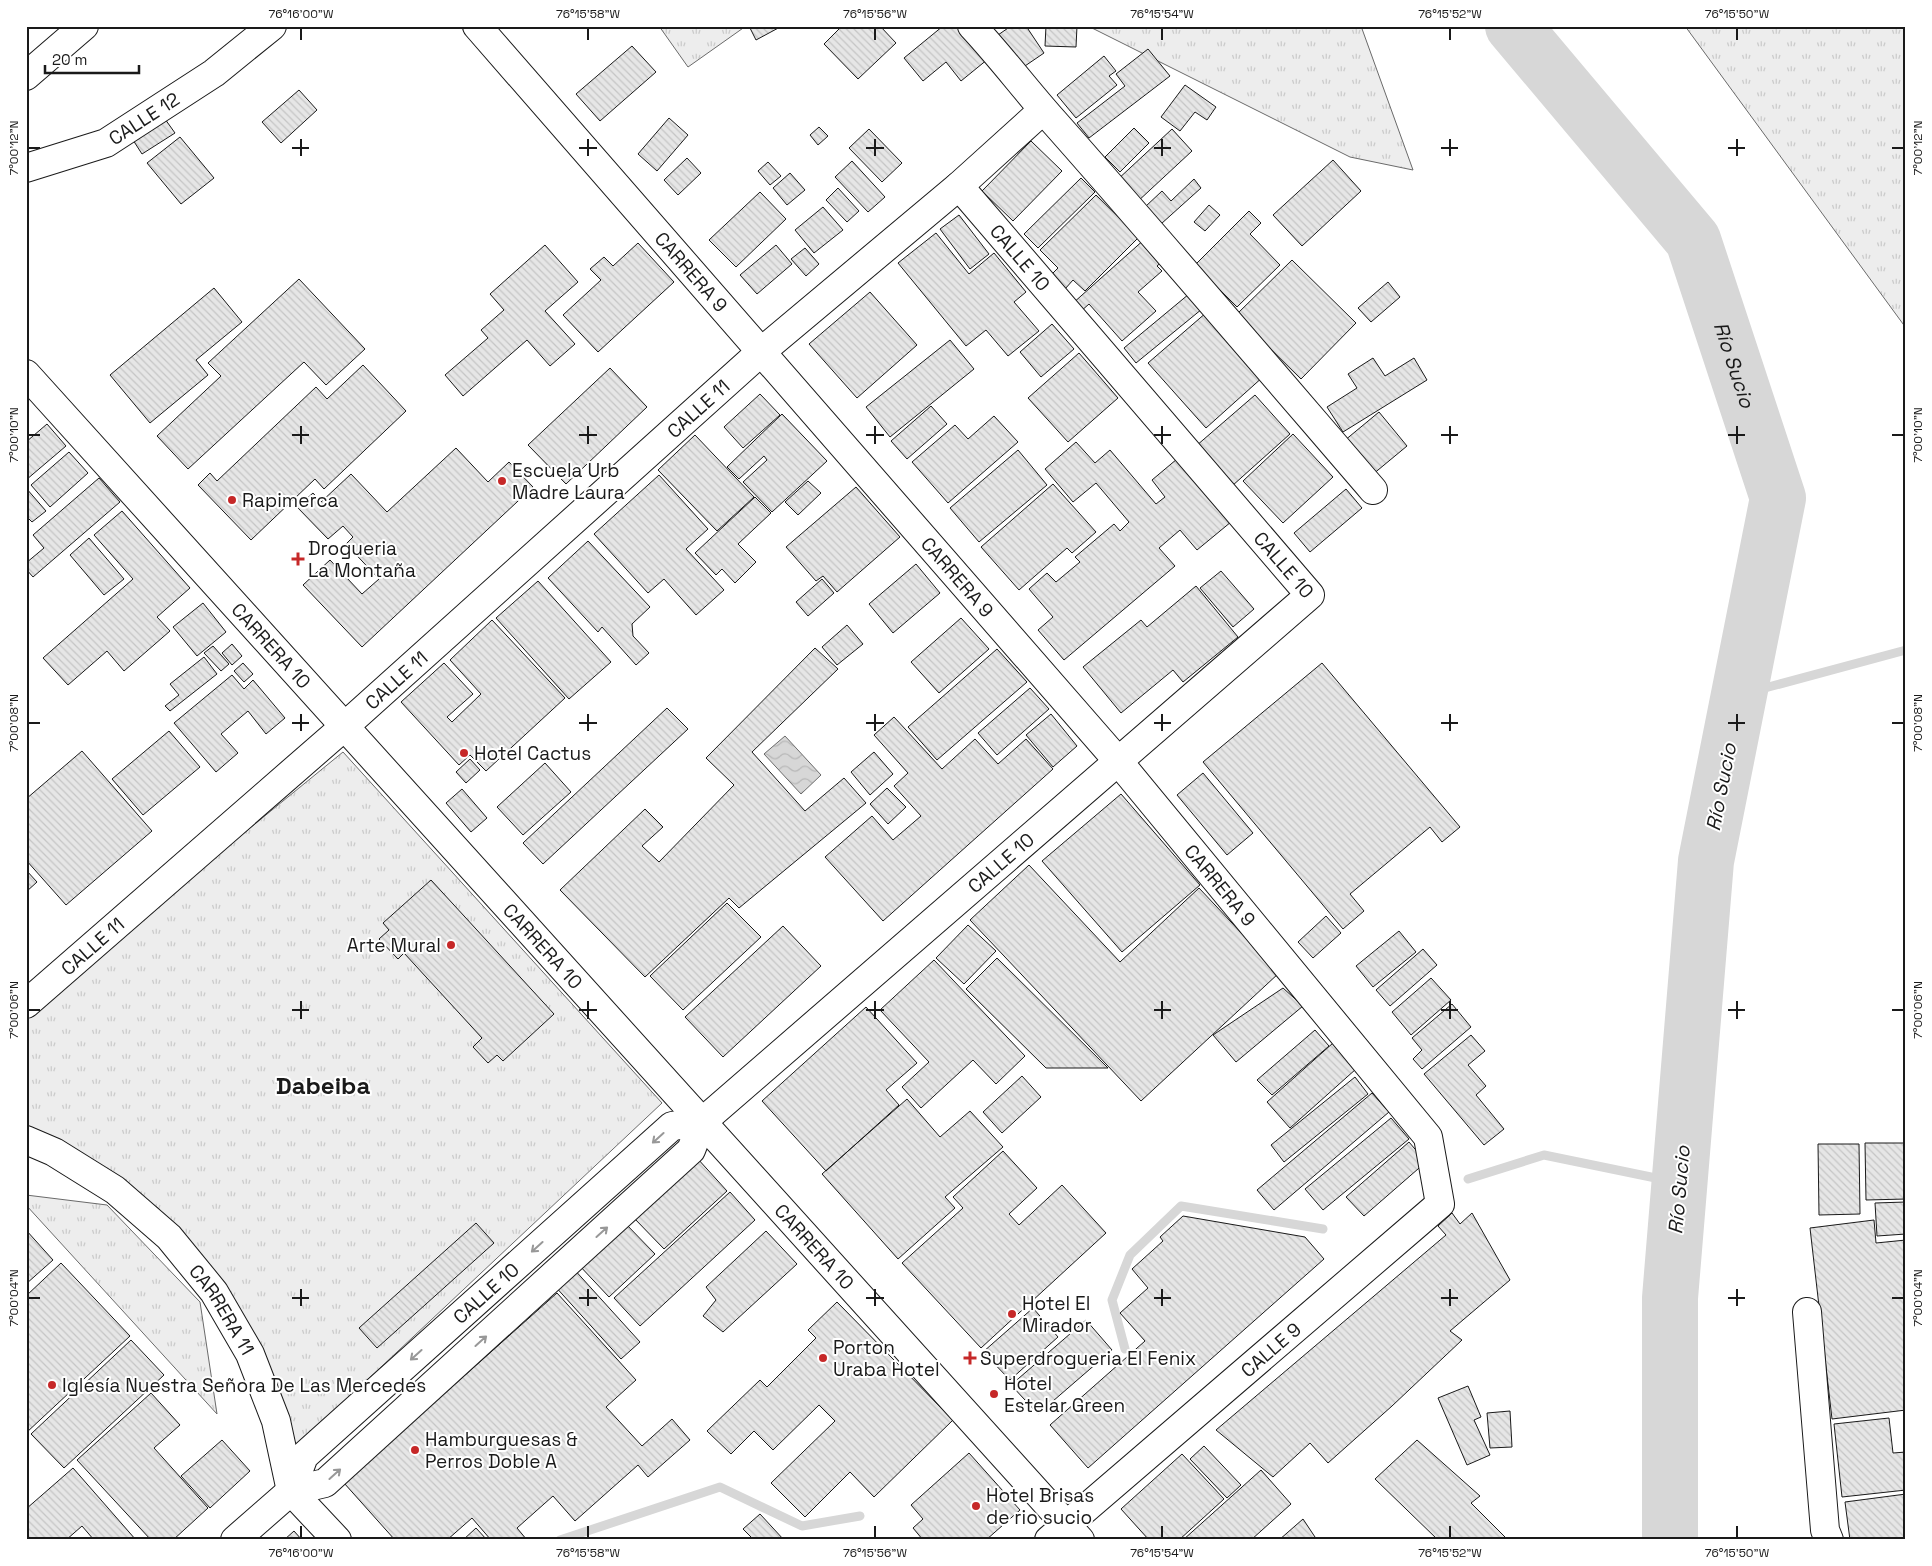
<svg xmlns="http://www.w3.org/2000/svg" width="1932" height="1566" viewBox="0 0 1932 1566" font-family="'Space Grotesk',sans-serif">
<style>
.grass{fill:url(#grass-tufts);stroke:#6a6a6a}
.water{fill:url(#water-waves);stroke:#6a6a6a}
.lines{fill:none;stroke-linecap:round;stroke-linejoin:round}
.stream{stroke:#d7d7d7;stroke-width:9}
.river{stroke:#d7d7d7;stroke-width:56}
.building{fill:url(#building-back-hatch);stroke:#1a1a1a}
.street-casing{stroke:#1a1a1a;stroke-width:30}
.secondary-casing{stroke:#1a1a1a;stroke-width:30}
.street{stroke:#fff;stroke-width:28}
.secondary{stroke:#fff;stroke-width:28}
.oneway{stroke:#989898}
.ticks{fill:none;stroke:#1a1a1a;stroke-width:2}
.poi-dot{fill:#c62828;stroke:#fff;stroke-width:2}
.labels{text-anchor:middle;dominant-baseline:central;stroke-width:4;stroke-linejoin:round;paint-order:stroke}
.street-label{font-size:19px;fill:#1a1a1a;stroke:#fff}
.poi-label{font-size:19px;fill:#1a1a1a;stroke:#fff;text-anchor:start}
.water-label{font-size:20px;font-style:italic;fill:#1a1a1a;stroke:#fff}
.district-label{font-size:24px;font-weight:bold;fill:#1a1a1a;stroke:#fff}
.neatline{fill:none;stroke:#1a1a1a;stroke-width:2}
.ticks-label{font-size:12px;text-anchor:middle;fill:#1a1a1a}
</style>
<defs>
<pattern id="grass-tufts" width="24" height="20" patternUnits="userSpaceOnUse" patternTransform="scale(1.25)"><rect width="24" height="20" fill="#ededed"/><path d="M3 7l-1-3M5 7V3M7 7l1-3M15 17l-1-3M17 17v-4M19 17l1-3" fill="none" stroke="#cbcbcb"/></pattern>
<pattern id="water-waves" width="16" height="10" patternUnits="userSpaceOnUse" patternTransform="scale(1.25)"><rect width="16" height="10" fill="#d7d7d7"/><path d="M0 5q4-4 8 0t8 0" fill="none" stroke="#b8b8b8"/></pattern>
<pattern id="building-back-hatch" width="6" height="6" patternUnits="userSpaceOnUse" patternTransform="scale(1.25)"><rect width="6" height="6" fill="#e6e6e6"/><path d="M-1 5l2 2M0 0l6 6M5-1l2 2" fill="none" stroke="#c5c5c5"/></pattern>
</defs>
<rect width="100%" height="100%" fill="#fff"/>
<path class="grass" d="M659,26H746L688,67Z
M1088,26H1361L1413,170L1350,157Z
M1685,26H1906V328Z
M343,752L662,1103L297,1446L249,1355L217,1275L158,1208L78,1160L26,1135V1011Z
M26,1195L107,1205L200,1302L217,1414L26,1205Z"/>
<path class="water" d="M785,736L821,775L801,794L764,754Z"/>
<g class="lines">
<path class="stream" d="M1739,695L1906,650
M1468,1179L1544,1155L1680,1183
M1125,1349L1112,1300L1130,1255L1181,1206L1323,1229
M560,1540L720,1487L802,1526L860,1516"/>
<path class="river" id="s1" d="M1513,26L1693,240L1778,498L1706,861L1670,1298V1540"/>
</g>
<path class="building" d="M749,26H782L756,40Z
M842,26H880L896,43L858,79L824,44Z
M943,26H960L988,59L961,81L946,62L923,81L904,58Z
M1011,26H1026L1044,53L1022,68L998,35Z
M1046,26H1077L1076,47L1045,46Z
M632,46L656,72L600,121L576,94Z
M1148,49L1170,76L1089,138L1077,123L1125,86L1116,74Z
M1104,56L1116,71L1109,76L1117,85L1076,118L1057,95Z
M1185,85L1216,107L1207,120L1195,112L1180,131L1161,117Z
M299,90L317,110L281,143L262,122Z
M669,118L688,135L657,171L638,154Z
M165,119L175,133L142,154L133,140Z
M819,127L828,136L818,145L810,135Z
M1134,128L1149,143L1120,172L1105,157Z
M869,129L902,163L882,182L849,148Z
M1172,129L1192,151L1136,203L1116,181Z
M180,137L214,178L181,204L147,163Z
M1031,141L1062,171L1013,221L982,191Z
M687,158L701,173L678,195L664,180Z
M1333,160L1361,191L1302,246L1273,215Z
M852,161L885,197L868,212L835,177Z
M768,162L781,176L770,185L758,171Z
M790,173L805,190L787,205L773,188Z
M1081,178L1095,192L1038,248L1024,234Z
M1194,179L1201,188L1161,224L1145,207L1162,191L1171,201Z
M838,188L859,211L847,222L826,200Z
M760,192L786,219L736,267L709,240Z
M1096,195L1139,237L1085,291L1073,280L1065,289L1051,275L1058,268L1040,250Z
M1209,205L1220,215L1205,231L1194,222Z
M823,207L843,230L814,253L795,230Z
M1249,211L1261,223L1250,234L1280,265L1237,307L1195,265Z
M959,215L989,254L970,269L940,229Z
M936,233L969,274L994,253L1026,292L1014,302L1039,331L1008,356L986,330L966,346L898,263Z
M1146,238L1165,259L1157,266L1162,271L1138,292L1156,311L1122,341L1089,304L1080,312L1072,304Z
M638,243L674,282L598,352L563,315L601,280L590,269L604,257L613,266Z
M545,245L578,282L545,311L575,344L550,366L527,340L463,396L445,375L488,338L481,330L504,310L490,294Z
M776,245L792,264L757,294L740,275Z
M805,248L819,264L806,276L791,259Z
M1292,260L1356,323L1301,379L1236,315Z
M299,279L365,349L326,385L304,362L188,469L157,436L221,376L208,363Z
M1388,282L1400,297L1371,322L1358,308Z
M214,288L242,322L196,360L208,375L150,423L110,375Z
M870,292L917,345L857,398L809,344Z
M1189,294L1202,309L1136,363L1124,348Z
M1207,312L1264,376L1206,428L1148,363Z
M1052,324L1074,349L1041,377L1020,352Z
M950,340L974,369L890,437L866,407Z
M1079,353L1118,398L1068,442L1028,398Z
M1373,358L1385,376L1414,358L1427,380L1343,432L1327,407L1357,388L1348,374Z
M363,365L406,411L324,489L315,479L251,540L198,485L210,473L217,481L316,387L327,399Z
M610,368L647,407L566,484L528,445Z
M760,394L780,415L743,448L724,427Z
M1255,395L1290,434L1232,486L1196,446Z
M931,406L947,424L907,459L891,441Z
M1379,412L1407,446L1372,475L1344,441Z
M782,414L827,461L772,512L743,482L767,460L764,456L739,479L727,467Z
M994,416L1018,442L948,503L912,462L955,425L968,439Z
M47,424L66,446L26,480V442Z
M1293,434L1333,477L1283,523L1243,481Z
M695,435L754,497L717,531L658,470Z
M1076,442L1095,463L1110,450L1156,504L1165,497L1152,480L1177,459L1237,517L1197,550L1180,530L1159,548L1175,566L1064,660L1038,630L1053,617L1029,589L1047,573L1056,582L1080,562L1075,557L1114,524L1120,531L1129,522L1096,483L1073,502L1045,469Z
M456,448L488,482L509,462L533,487L362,647L303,585L330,560L362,594L379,579L346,544L353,537L343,526L328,539L297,507L313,493L321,502L351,474L387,512Z
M1018,450L1047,485L979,542L950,508Z
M69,452L88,473L50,507L31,485Z
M659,475L708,529L686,549L724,590L696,615L664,579L648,593L594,534Z
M99,478L120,502L33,577L26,569V563L44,548L33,535Z
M808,481L821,493L798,515L785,502Z
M1053,484L1096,532L1072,553L1067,548L1019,590L981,547Z
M856,487L900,537L837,592L823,576L816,581L786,547Z
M26,488L46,511L32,522L26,516Z
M1346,489L1362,508L1310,552L1294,533Z
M755,497L771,513L738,544L756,562L735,583L722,569L716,575L695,553Z
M122,511L190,588L157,617L170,631L124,671L107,651L68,685L43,658L133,579L94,535Z
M89,538L124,579L104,595L70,555Z
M588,541L650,607L632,624L633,636L649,653L636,665L602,627L598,632L548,578Z
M916,564L940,593L893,633L869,604Z
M1221,571L1254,609L1233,627L1200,588Z
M822,579L834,593L808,616L796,602Z
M538,581L611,662L569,699L496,618Z
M1196,586L1238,637L1183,682L1173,670L1121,713L1083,667L1141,620L1147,627Z
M203,603L226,632L197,656L173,627Z
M961,618L989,649L939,693L911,662Z
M492,620L565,698L486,771L470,755L459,765L401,702L444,663L473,694L447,717L452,722L481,694L450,660Z
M847,625L863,644L837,665L822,647Z
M232,644L242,656L232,665L222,653Z
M213,646L229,664L221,671L204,653Z
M815,648L838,669L752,752L805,811L844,778L866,803L739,908L729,898L645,977L560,890L645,809L663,827L642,846L659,862L734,785L706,758Z
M997,649L1027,682L937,760L908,727Z
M204,657L217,674L170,711L165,706L179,695L170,684Z
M243,663L253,674L244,682L234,671Z
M1322,663L1460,827L1442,842L1430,827L1350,894L1364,911L1343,929L1203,762Z
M232,675L244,689L253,680L285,718L266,734L248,711L221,734L238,753L216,772L174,723Z
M1030,688L1049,709L997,755L978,733Z
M667,708L688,729L543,864L523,843Z
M1051,714L1077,746L1053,767L1026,735Z
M894,717L942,769L975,739L998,764L1026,739L1053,769L883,921L825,857L872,816L893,840L921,816L894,786L908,773L874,735Z
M169,731L200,767L143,815L112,779Z
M82,751L152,831L66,905L26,860V799Z
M874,752L893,774L870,795L851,772Z
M470,759L480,770L466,783L456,772Z
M545,763L571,792L523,835L497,807Z
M1203,773L1253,833L1227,855L1177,795Z
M887,788L906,807L888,824L870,804Z
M462,789L487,818L471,832L446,803Z
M1121,794L1200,885L1122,952L1042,861Z
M1029,865L1120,962L1199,888L1279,973L1141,1101L970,920Z
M26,870L37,882L26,892Z
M431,880L554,1014L503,1061L497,1055L488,1063L473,1047L482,1038L404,953L398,959L379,939L389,930L383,923Z
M727,903L761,937L683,1010L650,976Z
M1326,916L1341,933L1313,958L1298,942Z
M968,925L996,951L964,984L936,958Z
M783,926L821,966L723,1057L685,1017Z
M1399,931L1416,952L1373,987L1356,966Z
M1423,949L1437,965L1390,1006L1376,990Z
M997,958L1108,1068H1046L966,989Z
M934,960L1025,1056L996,1084L973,1060L921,1108L902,1087L929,1062L880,1010Z
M1431,978L1451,1000L1411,1035L1392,1012Z
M1283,988L1303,1006L1236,1062L1213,1035Z
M1452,1004L1471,1027L1422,1069L1413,1059L1422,1050L1412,1038Z
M866,1007L917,1063L886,1090L899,1105L826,1171L762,1101Z
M1315,1030L1329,1046L1272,1095L1257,1080Z
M1471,1035L1485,1051L1468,1065L1486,1086L1476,1095L1504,1129L1484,1145L1424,1074Z
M1333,1043L1356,1069L1290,1128L1267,1102Z
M1022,1076L1041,1097L1002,1133L983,1112Z
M1355,1077L1368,1094L1284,1162L1271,1145Z
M1372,1093L1389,1112L1274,1210L1257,1190Z
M907,1099L940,1137L970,1111L1003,1147L945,1197L955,1208L898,1259L822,1174Z
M1391,1118L1409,1139L1323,1210L1305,1189Z
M1409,1142L1426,1162L1364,1216L1346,1197Z
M1865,1143H1904L1906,1199L1866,1200Z
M1818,1144H1859L1860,1214L1819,1215Z
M1003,1151L1037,1188L1009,1214L1019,1225L1062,1185L1106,1233L981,1348L902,1263L963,1208L953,1197Z
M697,1158L727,1191L664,1249L633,1217Z
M730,1192L755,1220L640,1326L614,1298Z
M1906,1202V1234L1877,1236L1875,1203Z
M1452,1213L1460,1224L1472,1213L1510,1280L1450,1331L1462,1340L1392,1406L1328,1463L1310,1443L1273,1477L1216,1430L1446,1235L1438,1226Z
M1183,1216L1305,1237L1324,1259L1088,1468L1050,1425L1145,1341L1120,1313L1148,1288L1132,1269L1163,1241L1160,1237Z
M1874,1220L1876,1243L1906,1240V1410L1832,1419L1810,1228Z
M624,1222L655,1254L609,1297L578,1264Z
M476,1223L494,1243L377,1348L359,1328Z
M26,1230L53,1260L26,1284Z
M766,1231L797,1264L723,1332L703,1316L716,1300L706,1287Z
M61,1263L130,1336L26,1433V1296Z
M572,1267L640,1342L621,1359L553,1284Z
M557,1293L636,1380L606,1407L642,1446L672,1419L690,1440L648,1477L638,1465L575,1521L553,1496L517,1528L527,1540H491L472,1518L447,1540H395L344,1483Z
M837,1302L953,1420L874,1497L850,1472L805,1517L771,1483L835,1421L819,1405L773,1450L754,1431L731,1454L707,1431L760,1380L767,1387L816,1338L808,1330Z
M1033,1308L1058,1337L1010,1380L983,1352Z
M1086,1320L1112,1350L1038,1414L1011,1385Z
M131,1340L164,1375L64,1468L31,1434Z
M1468,1386L1481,1417L1474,1420L1490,1455L1467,1465L1438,1398Z
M151,1393L180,1425L154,1448L208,1508L173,1540H151L77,1460Z
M1510,1411L1512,1447L1490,1448L1487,1413Z
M1889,1418L1893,1453L1906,1452V1490L1842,1497L1834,1424Z
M222,1440L250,1471L210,1508L181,1476Z
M1417,1440L1480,1496L1471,1503L1508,1540H1438L1375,1479Z
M1204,1446L1241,1485L1227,1498L1190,1459Z
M969,1453L1020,1510L986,1540H923L913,1528L923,1519L911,1505Z
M1182,1454L1224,1499L1179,1540H1149L1121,1509Z
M73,1468L136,1540H94L82,1526L66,1540H26V1509Z
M1261,1470L1291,1504L1251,1540H1183Z
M1906,1494V1540H1850L1845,1502Z
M760,1514L784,1540H754L743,1529Z
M1303,1519L1317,1540H1279Z
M476,1528L487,1540H463Z
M294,1531L302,1540H284Z"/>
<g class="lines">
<g class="street-casing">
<g id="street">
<path id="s2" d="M477,26L1118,761L1428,1137L1440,1204L1049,1540"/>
<path d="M972,26C1002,58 1027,92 1056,124C1163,245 1268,368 1373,490"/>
<path d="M26,76L84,26"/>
<path id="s3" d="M26,168L106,143L214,73L272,26"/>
<path d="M959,186L1043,110"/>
<path id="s4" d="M26,1004L345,726L762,351L959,186L1310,595L702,1122L691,1150L325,1483L291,1491"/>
<path id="s5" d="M26,1140L54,1152L115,1190L169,1237L214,1292L250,1354L276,1421L291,1491L337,1540"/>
<path d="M1807,1312L1825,1530L1829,1540"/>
<path id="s6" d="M235,1540L291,1491L304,1456L672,1126L702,1122"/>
</g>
</g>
<g class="secondary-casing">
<g id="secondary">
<path id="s7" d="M26,374L1080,1540"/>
</g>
</g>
<use href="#street" class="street"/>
<use href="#secondary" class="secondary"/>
</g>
<defs><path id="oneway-shaft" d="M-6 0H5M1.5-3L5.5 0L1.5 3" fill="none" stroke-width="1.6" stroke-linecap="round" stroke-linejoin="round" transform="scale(1.25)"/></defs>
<g class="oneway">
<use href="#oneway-shaft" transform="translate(658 1138) rotate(138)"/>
<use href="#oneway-shaft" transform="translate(602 1232) rotate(-42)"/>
<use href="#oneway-shaft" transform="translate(537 1247) rotate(138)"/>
<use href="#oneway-shaft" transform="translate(481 1341) rotate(-42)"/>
<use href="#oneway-shaft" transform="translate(416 1355) rotate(138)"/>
<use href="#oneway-shaft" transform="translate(335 1474) rotate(-42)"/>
</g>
<path class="ticks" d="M301,28V40M588,28V40M875,28V40M1162,28V40M1450,28V40M1737,28V40M301,139V156M588,139V156M875,139V156M1162,139V156M1450,139V156M1737,139V156M28,148H40M292,148H309M579,148H597M866,148H884M1154,148H1171M1441,148H1458M1728,148H1745M1892,148H1904M301,426V444M588,426V444M875,426V444M1162,426V444M1450,426V444M1737,426V444M28,435H40M292,435H309M579,435H597M866,435H884M1154,435H1171M1441,435H1458M1728,435H1745M1892,435H1904M301,714V731M588,714V731M875,714V731M1162,714V731M1450,714V731M1737,714V731M28,723H40M292,723H309M579,723H597M866,723H884M1154,723H1171M1441,723H1458M1728,723H1745M1892,723H1904M301,1001V1019M588,1001V1019M875,1001V1019M1162,1001V1019M1450,1001V1019M1737,1001V1019M28,1010H40M292,1010H309M579,1010H597M866,1010H884M1154,1010H1171M1441,1010H1458M1728,1010H1745M1892,1010H1904M301,1289V1306M588,1289V1306M875,1289V1306M1162,1289V1306M1450,1289V1306M1737,1289V1306M28,1298H40M292,1298H309M579,1298H597M866,1298H884M1154,1298H1171M1441,1298H1458M1728,1298H1745M1892,1298H1904M301,1526V1538M588,1526V1538M875,1526V1538M1162,1526V1538M1450,1526V1538M1737,1526V1538"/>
<g class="poi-dot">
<circle cx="502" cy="481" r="5"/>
<circle cx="232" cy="500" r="5"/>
<path d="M295.5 551.5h5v5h5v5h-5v5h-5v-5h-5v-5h5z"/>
<circle cx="464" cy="753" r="5"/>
<circle cx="451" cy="945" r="5"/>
<circle cx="1012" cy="1314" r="5"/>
<circle cx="823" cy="1358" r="5"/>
<path d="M967.5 1350.5h5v5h5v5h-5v5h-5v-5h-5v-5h5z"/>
<circle cx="52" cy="1385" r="5"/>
<circle cx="994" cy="1394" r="5"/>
<circle cx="415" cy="1450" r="5"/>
<circle cx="976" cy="1506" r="5"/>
</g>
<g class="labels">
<g class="street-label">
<text stroke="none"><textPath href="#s3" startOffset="129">CALLE 12</textPath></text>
<text stroke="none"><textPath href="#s4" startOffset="1335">CALLE 10</textPath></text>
<text stroke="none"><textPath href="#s2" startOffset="326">CARRERA 9</textPath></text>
<text stroke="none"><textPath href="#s4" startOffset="898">CALLE 11</textPath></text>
<text stroke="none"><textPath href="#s4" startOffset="1740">CALLE 10</textPath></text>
<text stroke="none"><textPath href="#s2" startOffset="731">CARRERA 9</textPath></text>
<text stroke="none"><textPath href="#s7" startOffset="366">CARRERA 10</textPath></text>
<text stroke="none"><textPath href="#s4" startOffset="492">CALLE 11</textPath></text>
<text transform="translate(1001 863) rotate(-41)">CALLE 10</text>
<text stroke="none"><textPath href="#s2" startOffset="1136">CARRERA 9</textPath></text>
<text stroke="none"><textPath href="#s4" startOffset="88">CALLE 11</textPath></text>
<text stroke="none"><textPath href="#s7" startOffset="771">CARRERA 10</textPath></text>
<text stroke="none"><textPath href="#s7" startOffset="1176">CARRERA 10</textPath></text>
<text stroke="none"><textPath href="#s6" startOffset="356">CALLE 10</textPath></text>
<text stroke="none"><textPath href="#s5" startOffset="264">CARRERA 11</textPath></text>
<text transform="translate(1271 1350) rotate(-41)">CALLE 9</text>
</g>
<g class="poi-label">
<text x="512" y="470">Escuela Urb<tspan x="512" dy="22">Madre Laura</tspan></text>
<text x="242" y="500">Rapimerca</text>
<text x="308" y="548">Drogueria<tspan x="308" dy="22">La Montaña</tspan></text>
<text x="474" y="753">Hotel Cactus</text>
<text x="441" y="945" text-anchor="end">Arte Mural</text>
<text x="1022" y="1303">Hotel El<tspan x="1022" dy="22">Mirador</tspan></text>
<text x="833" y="1347">Porton<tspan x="833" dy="22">Uraba Hotel</tspan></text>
<text x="980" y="1358">Superdrogueria El Fenix</text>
<text x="1004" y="1383">Hotel<tspan x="1004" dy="22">Estelar Green</tspan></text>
<text x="62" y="1385">Iglesía Nuestra Señora De Las Mercedes</text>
<text x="425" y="1439">Hamburguesas &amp;<tspan x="425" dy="22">Perros Doble A</tspan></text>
<text x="986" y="1495">Hotel Brisas<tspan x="986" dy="22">de rio sucio</tspan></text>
</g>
<g class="water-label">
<text stroke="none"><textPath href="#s1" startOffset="411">Río Sucio</textPath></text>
<text transform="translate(1721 787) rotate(-79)">Río Sucio</text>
<text transform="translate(1679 1190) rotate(-85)">Río Sucio</text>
</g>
<g class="district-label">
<text x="323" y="1085">Dabeiba</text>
</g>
</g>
<rect width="1932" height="1566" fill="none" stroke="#ffffff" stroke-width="55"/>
<path d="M45 65v8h94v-8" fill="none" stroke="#1a1a1a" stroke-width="2.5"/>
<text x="52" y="65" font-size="15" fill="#1a1a1a" stroke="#ffffff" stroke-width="4" paint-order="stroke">20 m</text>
<rect x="28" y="28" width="1876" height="1510" class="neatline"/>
<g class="ticks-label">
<text x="301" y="18">76°16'00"W</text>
<text x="588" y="18">76°15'58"W</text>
<text x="875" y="18">76°15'56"W</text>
<text x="1162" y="18">76°15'54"W</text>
<text x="1450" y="18">76°15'52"W</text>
<text x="1737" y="18">76°15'50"W</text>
<text transform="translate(14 148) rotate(-90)" y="4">7°00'12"N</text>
<text transform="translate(1918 148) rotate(-90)" y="4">7°00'12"N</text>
<text transform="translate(14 435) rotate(-90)" y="4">7°00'10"N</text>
<text transform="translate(1918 435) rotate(-90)" y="4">7°00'10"N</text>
<text transform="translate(14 723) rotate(-90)" y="4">7°00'08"N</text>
<text transform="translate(1918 723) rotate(-90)" y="4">7°00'08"N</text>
<text transform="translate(14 1010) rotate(-90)" y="4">7°00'06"N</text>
<text transform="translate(1918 1010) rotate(-90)" y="4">7°00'06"N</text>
<text transform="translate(14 1298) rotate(-90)" y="4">7°00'04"N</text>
<text transform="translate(1918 1298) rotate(-90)" y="4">7°00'04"N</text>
<text x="301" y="1557">76°16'00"W</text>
<text x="588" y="1557">76°15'58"W</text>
<text x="875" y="1557">76°15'56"W</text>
<text x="1162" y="1557">76°15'54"W</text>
<text x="1450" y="1557">76°15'52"W</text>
<text x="1737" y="1557">76°15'50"W</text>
</g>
</svg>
